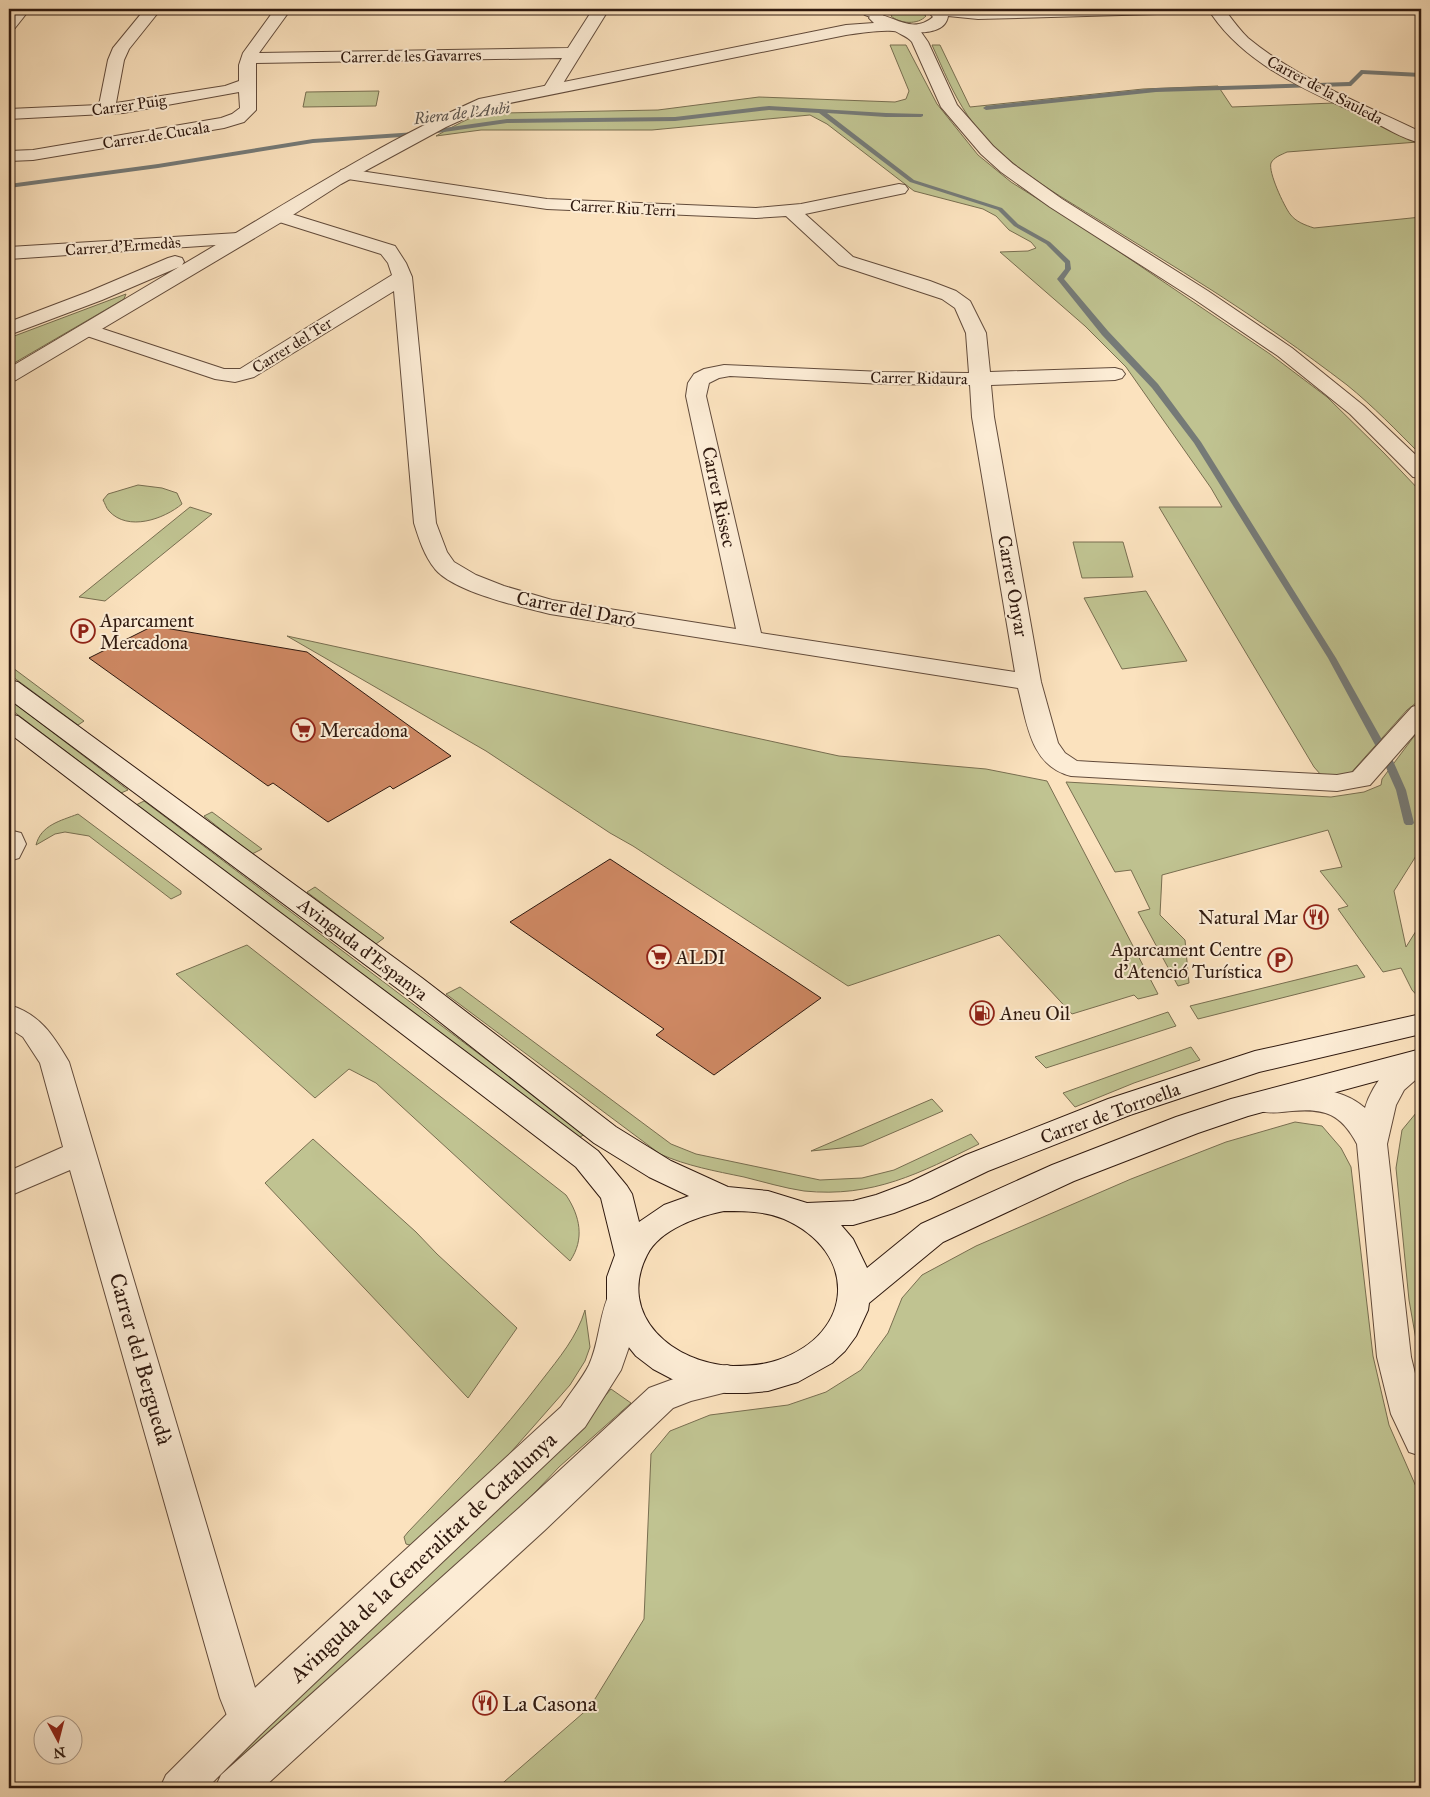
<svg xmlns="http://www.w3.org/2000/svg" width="1430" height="1797" viewBox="0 0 1430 1797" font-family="'IM FELL Great Primer',serif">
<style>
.green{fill:#c0c391;stroke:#786e50}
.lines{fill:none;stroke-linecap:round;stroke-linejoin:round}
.stream{fill:#757a77;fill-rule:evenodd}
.building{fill:#ce8863;stroke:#2f190f}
.minor-casing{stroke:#624b3b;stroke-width:2}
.tertiary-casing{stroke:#624b3b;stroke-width:2}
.secondary-casing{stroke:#2f190f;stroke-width:2}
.minor{fill:#fcecd5;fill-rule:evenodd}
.tertiary{fill:#fcecd5;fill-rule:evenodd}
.secondary{fill:#fcecd5;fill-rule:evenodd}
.labels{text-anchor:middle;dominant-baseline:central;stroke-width:4;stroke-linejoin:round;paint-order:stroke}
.far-street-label{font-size:16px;fill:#2f190f;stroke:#fcecd5}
.far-water-label{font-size:16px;font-style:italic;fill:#58524c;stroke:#fcecd5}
.street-label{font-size:19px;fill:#2f190f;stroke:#fcecd5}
.poi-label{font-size:19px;fill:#2f190f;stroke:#fcecd5;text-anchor:start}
.near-street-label{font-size:22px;fill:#2f190f;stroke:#fcecd5}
.near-poi-label{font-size:22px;fill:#2f190f;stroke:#fcecd5;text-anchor:start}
</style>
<rect width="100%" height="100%" fill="#fbe2be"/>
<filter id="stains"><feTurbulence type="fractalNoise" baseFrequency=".004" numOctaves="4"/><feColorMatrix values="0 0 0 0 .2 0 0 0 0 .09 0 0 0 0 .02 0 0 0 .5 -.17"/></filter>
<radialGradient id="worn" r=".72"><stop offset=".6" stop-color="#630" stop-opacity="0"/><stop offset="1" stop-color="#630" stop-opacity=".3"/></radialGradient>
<path class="green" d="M905,9L919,11L926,16C918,25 900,24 891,16L893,12Z
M890,45H906L937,104L978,155L1011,182L1093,234L1270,354L1327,397L1384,453L1421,492V699L1407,710L1349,775L1332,777L1321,775L1314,767L1159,507H1222L1211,488L1126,367L1085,326L1000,252L1028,251L1036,248L1031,242L1009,230L996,216L983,209L914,191L827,124L810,115L652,130H481L436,136C459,123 481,111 507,107L502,110L503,113L658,110L759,97L895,102L906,99L909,91Z
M932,45H940L970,107L1143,89L1218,86L1232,107L1334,103L1418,142L1287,152C1281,155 1274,157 1271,163C1268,172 1284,206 1290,214C1296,222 1305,225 1314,228L1421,217V455C1397,431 1373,406 1347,385C1304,352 1258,320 1213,291C1174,266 1134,242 1094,217C1048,189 1000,161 968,116C953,94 943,69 932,45Z
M379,91L376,106L303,107L306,92Z
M126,294L124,299L9,366V338Z
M138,485L162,488L177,493L182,504C164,519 128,532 109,511C106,508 105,503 103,500L108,494Z
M190,507L212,514L105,601L79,597Z
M1073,542H1123L1133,577L1082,578Z
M1146,591L1187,661L1122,669L1084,598Z
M287,636L839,756L986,769L1047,781L1158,994L1138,999L1134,995L1072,1014L999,935L848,986L633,846L610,833L486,751Z
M9,665L84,721L78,725L9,674Z
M9,699L128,790L121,793L9,708Z
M1421,727V848L1394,891L1406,947L1421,923V1000L1412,990L1401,968L1383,972L1338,909L1348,906L1320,871L1342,867L1328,830L1162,875L1160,915L1185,940L1189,983L1178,986L1138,912L1150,909L1131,870L1115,872L1066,782L1331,797L1364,792L1381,785L1382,779Z
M144,801L585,1134L577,1139L136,805Z
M212,812L262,849L252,854L204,816Z
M78,814L181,891V894L171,899L89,836L65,832L55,834L36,845C41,825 60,821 78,814Z
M315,887L384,938L376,944L307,892Z
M247,945L566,1195C580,1216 585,1239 570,1261L376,1083L349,1069L315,1098L176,974Z
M1357,965L1365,977L1198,1019L1190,1006Z
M460,987L671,1144L696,1154L820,1180L862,1178L894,1170L971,1134L979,1144C920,1173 873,1198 804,1191C784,1188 764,1182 744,1177C715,1171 687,1166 660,1154L446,994Z
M1168,1012L1176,1026L1046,1068L1035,1057Z
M1191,1047L1200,1060L1134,1083L1075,1107L1063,1093Z
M932,1099L943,1111L862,1146L811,1151Z
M1421,1107V1368L1409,1300L1396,1168L1402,1130Z
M1295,1122L1322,1126L1341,1148L1351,1167L1373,1356L1389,1425L1421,1498V1788H497L590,1707L644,1619L651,1454L670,1431L710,1415L788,1405L826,1392L861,1370L888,1333L902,1298L922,1275L976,1246L1131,1179L1226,1142Z
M313,1139L416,1232L437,1254L517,1328L468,1398L265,1183Z
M585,1310L590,1347L585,1361L570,1385L511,1452L420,1541L413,1546L406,1544L404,1537L408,1532C455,1483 501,1434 542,1380C559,1358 577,1337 585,1310Z
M611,1389L631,1403L559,1467L503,1526L244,1764L233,1756L558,1451Z"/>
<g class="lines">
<path class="stream" d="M1361,70L1421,73V77L1363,74L1351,86L1156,92L986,110L983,108L986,106L1156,88L1349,82Z
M769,106L886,113L923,114V116L921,117H886L827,113L914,180L1002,208L1018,224L1050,242L1070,261L1071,269L1064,279L1108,331L1158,384L1201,442L1336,658L1390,754L1406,790L1414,823L1412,825H1406L1404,823L1396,790L1380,754L1328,658L1194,443L1152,388L1102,335L1057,279L1065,269V263L1046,244L1014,226L998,210L910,182L819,113L769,110L675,121L507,123L416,136L313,143L158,168L9,188V184L158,164L313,139L416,132L507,119L675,117Z"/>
</g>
<path class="building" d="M153,626L307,652L451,756L393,789L390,786L328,822L273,783L268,786L89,658Z
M610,859L794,980L821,998L714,1075L656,1035L664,1029L510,922Z"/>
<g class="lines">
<g class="minor-casing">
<path id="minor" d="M14,9H30L15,28L9,30V15Z
M145,9H161L129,49L124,60L116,103L225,86L239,81V65L243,53L275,9H291L259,53L568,48L593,9H609L557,93H545L543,89L562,58L256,63V110L244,122L224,128L33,160L9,161V151L33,150L221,118L232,114L240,108L239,92L123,113L9,119V109L99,105L108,60L113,48Z
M858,9H878L884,14L882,17C873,19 863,16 858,9Z
M1213,9H1229L1228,14C1234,22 1241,31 1248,38C1299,80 1363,104 1421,132V143C1402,139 1383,126 1366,118C1311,92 1248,67 1212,15Z
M899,22L921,32L928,42L957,105L993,146L1013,164L1062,199L1208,291L1292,348L1364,406L1421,460V478L1413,477L1350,414L1278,356L1194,299L1050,207L1001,172L981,154L941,107L912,42C907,35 896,34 891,27L893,24Z
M347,169L547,199L756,208L801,204L899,184L905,185L908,189L905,193L805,214L853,257L930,281L956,291L970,301L986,333L990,372L1115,368L1122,370L1125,374L1122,378L1115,380L991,385L994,417L1041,682L1058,743L1065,753L1077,761L1093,762L1337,775L1353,772L1412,707L1421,704V727L1370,785L1337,791L1071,776C1030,766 1027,722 1018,688L550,614C521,607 454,592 435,569C424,555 419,539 414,523L394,291L254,377L235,382L215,379L81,334L78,330L81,326L88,324L224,369H240L392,275L388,263L381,254L273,220L270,216L273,212L279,210L285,212L395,246L406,263L412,277L436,523L447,552L454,562L476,575L504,586L552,600L736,629L686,396L688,383L694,374L704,369L724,365L883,372L969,373L966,333L955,308L942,299L839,265L786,216L756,218L547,209L341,178L338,174L341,170ZM730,376L883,384L970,385L972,417L1015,672L761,633L706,396L709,383L719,378Z
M238,233L245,235L247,239L245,243L9,259V247Z
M9,830L21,833L26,844L19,858L9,861Z
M9,1005C40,1014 53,1035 69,1062L258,1698L267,1720L262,1733L248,1738L234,1733L220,1698L70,1170L9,1196V1171L63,1147L40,1063L23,1037L9,1028Z
M1421,1049V1075L1404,1090L1396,1105L1387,1144L1411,1357L1421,1398V1456L1409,1452L1391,1414L1377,1357L1357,1144C1341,1114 1325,1108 1292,1111C1280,1112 1272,1114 1260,1111L1256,1103L1260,1095C1294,1085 1337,1084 1365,1108C1373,1082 1395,1055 1421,1049Z"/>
</g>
<g class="tertiary-casing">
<path id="tertiary" d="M926,9H1165L1163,12L1157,14L978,19L948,16C945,38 908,32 893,31C878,30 861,33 846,35L490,107L446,127L341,184L285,220L16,380L9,382V368L179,267L102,300L9,335V322L88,292L168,258L175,256L182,258L184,262L182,265C280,208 375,145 479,99L846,25L874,23L869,18L871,15C888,10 910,37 933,17Z
M623,1286L635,1290L639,1299L629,1347L621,1370L585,1427L262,1733L207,1788H160L166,1775L234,1707L561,1407C570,1393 582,1379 589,1365C600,1341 599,1313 611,1290Z
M727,1365L739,1369L744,1379L739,1389L691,1401L673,1408L545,1530L263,1788H215L221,1775L519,1508L649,1388L687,1374Z"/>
</g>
<g class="secondary-casing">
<path id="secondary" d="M9,680L18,682L422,978L616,1127L671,1161L728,1187L768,1191L807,1203L853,1201L876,1195L908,1183L966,1155L1108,1099L1255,1051L1421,1014V1034L1259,1072L1130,1115L988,1171L930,1199L894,1213L853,1225H841L853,1239L867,1268L921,1224L1052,1165L1176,1117L1231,1099L1421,1049V1069L1248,1116L1198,1133L1074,1181L943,1242L869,1303L868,1310L856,1336L845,1351L832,1363L798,1382L768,1391L747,1393H726L704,1389L672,1379L653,1369L636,1356L623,1340L608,1311L607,1303V1277L615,1255L601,1198L576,1167L9,733V714L18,716L598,1151L627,1186L632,1194L639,1222L664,1205L689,1196L649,1177L594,1143L402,992L9,699ZM724,1211C744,1211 765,1211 784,1219C859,1252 855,1334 778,1360C764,1365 748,1366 733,1366C674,1364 616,1316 647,1255C660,1229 699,1216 724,1211Z"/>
</g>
<use href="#minor" class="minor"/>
<use href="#tertiary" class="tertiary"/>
<use href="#secondary" class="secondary"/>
</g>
<defs>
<g id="parking-ring" transform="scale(1.25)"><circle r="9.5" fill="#fcecd5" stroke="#8f2418" stroke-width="1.5"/><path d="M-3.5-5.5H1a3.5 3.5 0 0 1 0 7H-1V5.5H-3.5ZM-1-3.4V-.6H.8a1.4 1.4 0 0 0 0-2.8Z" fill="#8f2418"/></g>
<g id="supermarket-ring" transform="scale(1.25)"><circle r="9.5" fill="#fcecd5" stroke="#8f2418" stroke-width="1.5"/><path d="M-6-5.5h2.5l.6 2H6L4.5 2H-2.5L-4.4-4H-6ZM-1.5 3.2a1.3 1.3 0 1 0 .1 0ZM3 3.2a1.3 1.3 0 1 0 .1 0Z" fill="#8f2418"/></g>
<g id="restaurant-ring" transform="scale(1.25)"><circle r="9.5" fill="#fcecd5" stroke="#8f2418" stroke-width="1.5"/><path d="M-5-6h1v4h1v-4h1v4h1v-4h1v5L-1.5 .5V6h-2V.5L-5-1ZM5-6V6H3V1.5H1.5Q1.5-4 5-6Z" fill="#8f2418"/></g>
<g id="fuel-ring" transform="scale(1.25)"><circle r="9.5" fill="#fcecd5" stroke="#8f2418" stroke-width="1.5"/><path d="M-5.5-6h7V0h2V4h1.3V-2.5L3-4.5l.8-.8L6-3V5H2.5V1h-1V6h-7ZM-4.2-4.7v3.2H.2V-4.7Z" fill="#8f2418"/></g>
</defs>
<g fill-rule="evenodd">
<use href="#parking-ring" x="83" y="631"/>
<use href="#supermarket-ring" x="303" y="730"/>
<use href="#restaurant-ring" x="1316" y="917"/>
<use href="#supermarket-ring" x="659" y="957"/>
<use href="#parking-ring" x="1280" y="960"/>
<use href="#fuel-ring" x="982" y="1013"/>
<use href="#restaurant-ring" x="485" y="1703"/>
</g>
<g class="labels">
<g class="far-street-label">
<text transform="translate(411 56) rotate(-1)">Carrer de les Gavarres</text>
<text transform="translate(1325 90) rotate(28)">Carrer de la Sauleda</text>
<text transform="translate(129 105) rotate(-8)">Carrer Puig</text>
<text transform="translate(156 135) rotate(-9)">Carrer de Cucala</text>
<text transform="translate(623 208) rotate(3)">Carrer Riu Terri</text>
<text transform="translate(123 246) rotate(-4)">Carrer d'Ermedàs</text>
<text transform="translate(292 345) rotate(-32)">Carrer del Ter</text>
<text transform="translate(919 378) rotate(1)">Carrer Ridaura</text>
</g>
<g class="far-water-label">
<text transform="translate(462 113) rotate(-7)">Riera de l'Aubi</text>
</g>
<g class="street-label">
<text transform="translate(719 497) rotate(78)">Carrer Rissec</text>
<text transform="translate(1013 586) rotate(80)">Carrer Onyar</text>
<text transform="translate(576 609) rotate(11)">Carrer del Daró</text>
<text transform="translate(363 949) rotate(37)">Avinguda d'Espanya</text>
<text transform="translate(1110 1113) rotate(-20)">Carrer de Torroella</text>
</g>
<g class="poi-label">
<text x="100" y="620">Aparcament<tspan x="100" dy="22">Mercadona</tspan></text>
<text x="320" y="730">Mercadona</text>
<text x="1298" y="917" text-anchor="end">Natural Mar</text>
<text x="1262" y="949" text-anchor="end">Aparcament Centre<tspan x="1262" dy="22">d'Atenció Turística</tspan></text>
<text x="676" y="957">ALDI</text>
<text x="1000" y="1013">Aneu Oil</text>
</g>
<g class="near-street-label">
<text transform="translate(141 1359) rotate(74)">Carrer del Berguedà</text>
<text transform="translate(423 1557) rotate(-43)">Avinguda de la Generalitat de Catalunya</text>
</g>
<g class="near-poi-label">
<text x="502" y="1703">La Casona</text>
</g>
</g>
<rect width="1430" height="1797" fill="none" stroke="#fbe2be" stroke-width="30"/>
<rect x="10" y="10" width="1410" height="1777" fill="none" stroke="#2f190f" stroke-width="2.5"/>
<rect x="15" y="15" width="1400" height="1767" fill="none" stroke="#2f190f"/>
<g transform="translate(58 1740) rotate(173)"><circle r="24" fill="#fcecd5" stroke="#aa9886"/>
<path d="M0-4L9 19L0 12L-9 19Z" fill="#8f2418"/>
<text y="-8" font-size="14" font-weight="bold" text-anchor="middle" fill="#2f190f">N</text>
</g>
<rect width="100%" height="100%" filter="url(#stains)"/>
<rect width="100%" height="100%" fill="url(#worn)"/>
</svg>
